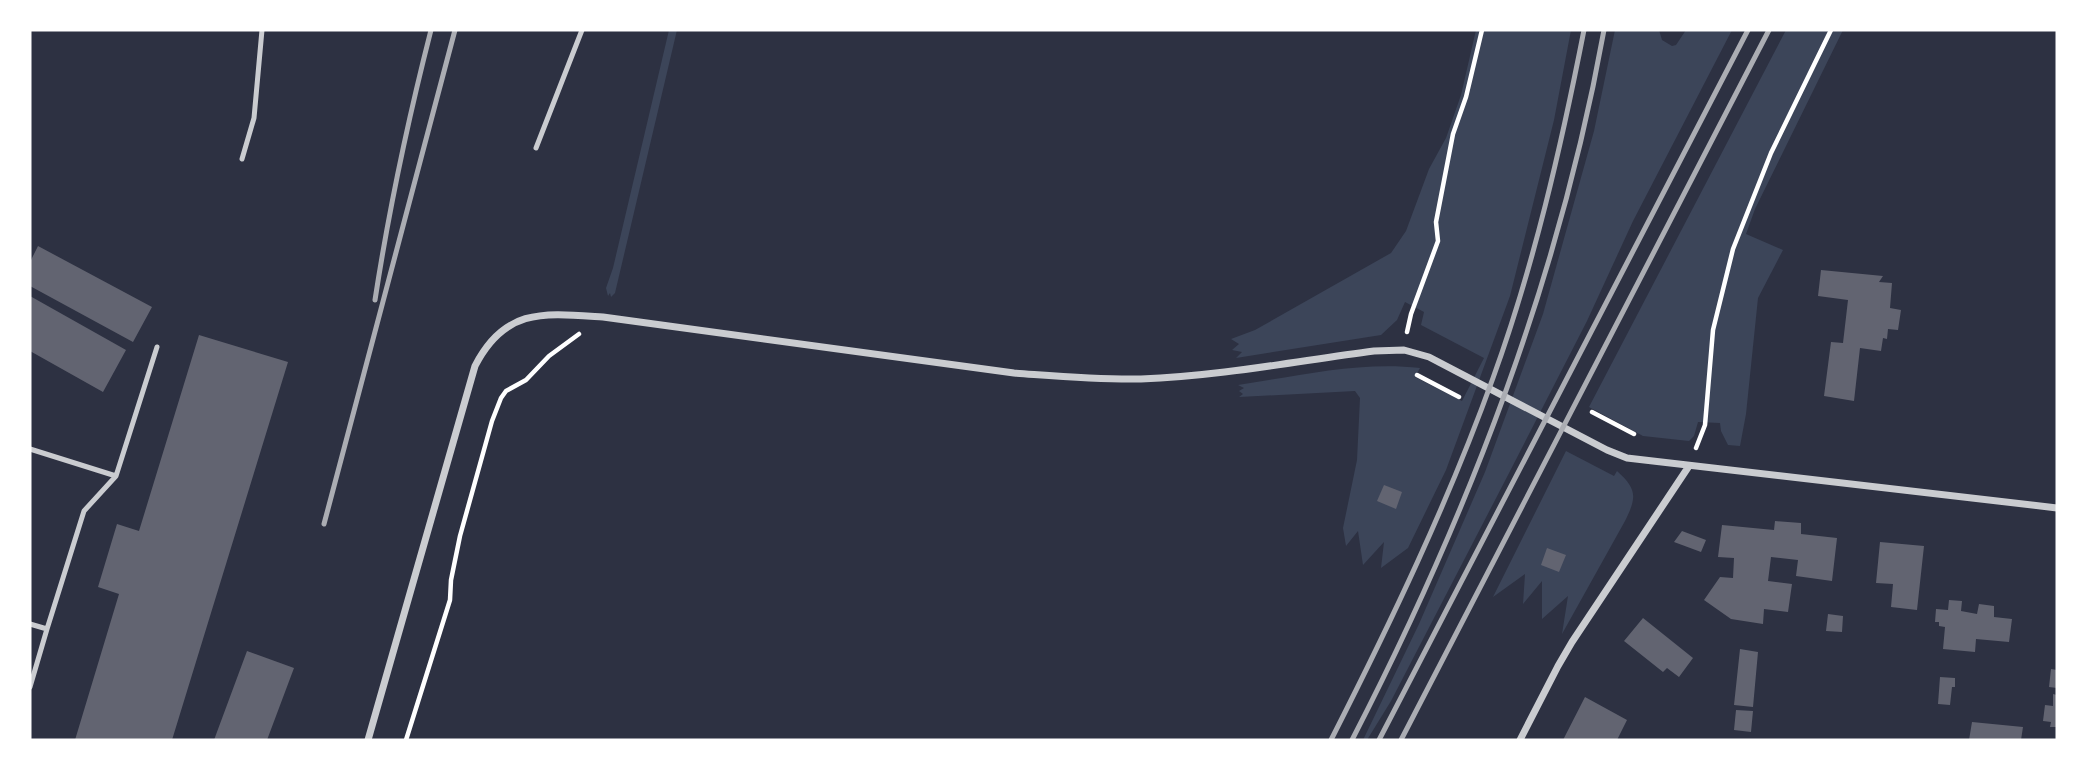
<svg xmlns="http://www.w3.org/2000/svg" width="2087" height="770" viewBox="0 0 2087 770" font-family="Figtree,sans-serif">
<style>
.green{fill:#3c4559}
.building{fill:#626471}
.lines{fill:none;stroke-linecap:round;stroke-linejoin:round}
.path{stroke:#fff;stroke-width:4.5}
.service{stroke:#caccd0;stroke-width:5}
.minor{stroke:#caccd0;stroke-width:7}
.rail{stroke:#abadb3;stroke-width:5}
</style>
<rect width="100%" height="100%" fill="#2d3142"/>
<path class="green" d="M669,30H677L615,293L611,297L610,293L608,296L606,288L613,268Z
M1476,30H1571L1554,120L1510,296L1446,470L1408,548L1381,568L1384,542L1363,565L1358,531L1346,546L1343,528L1357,460L1360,398L1355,391L1239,397L1243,394L1239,391L1244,388L1238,385C1298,376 1360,361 1420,368L1415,377L1462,401L1484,358L1421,325L1424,312L1405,302L1397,320L1381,335L1236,358L1242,352L1232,350L1239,344L1231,339L1255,330L1391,253L1406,231L1429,169L1446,138L1461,95Z
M1615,30H1659L1662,40L1672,46L1676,45L1686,30H1732L1633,221L1587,321L1508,475L1391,701L1367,740H1363L1419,624L1485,472L1543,314L1594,131Z
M1786,30H1843L1755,209L1746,234L1783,250L1758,298L1746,414L1740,446L1728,445L1721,431L1720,423L1698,422L1694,436L1689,441L1643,436L1589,407Z
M1566,451L1614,476L1617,471C1637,489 1637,497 1625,521L1562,634L1568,596L1542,619V581L1523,604L1525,574L1493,597Z"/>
<path class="building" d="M38,246L152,307L133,342L30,286V262Z
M1821,270L1883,276L1879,282L1892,283L1890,308L1901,310L1898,330L1888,329L1887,339L1883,338L1881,351L1860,348L1854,401L1824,396L1831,342L1843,343L1848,300L1818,296Z
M30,296L126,350L103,392L30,351Z
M199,335L288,362L172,740H75L119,594L98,587L117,524L139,531Z
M1384,485L1402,492L1396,509L1377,501Z
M1775,521L1801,523V534L1837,538L1832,581L1796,576L1798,560L1771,557L1768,581L1792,584L1788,612L1764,609L1763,624L1731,619L1704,600L1720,577L1733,578L1734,558L1718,557L1722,525L1774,530Z
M1682,531L1706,540L1701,552L1674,542Z
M1880,542L1924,546L1917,610L1891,607L1893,584L1876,583Z
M1547,548L1566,555L1559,572L1541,565Z
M1949,600L1962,601L1961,611L1977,614L1979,604L1994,606V617L2012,619L2009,642L1976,639L1975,652L1943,649L1945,627L1939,626V622H1935L1936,609L1948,610Z
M1828,614L1843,616L1842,632L1826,631Z
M1643,618L1693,658L1679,677L1667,668L1663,672L1624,641Z
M1740,649L1758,652L1753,707L1734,705Z
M247,651L294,668L267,740H214Z
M2051,669L2057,670V688L2049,687Z
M1940,677L1955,678V687H1952L1950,705L1938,704Z
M2053,694L2057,695V727H2050L2051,722L2043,721L2045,705L2053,706Z
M1585,697L1627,720L1617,740H1563Z
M1736,710L1753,711L1751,732L1734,730Z
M1972,722L2023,727L2021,740H1969Z"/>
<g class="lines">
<path class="path" d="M1407,332L1411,314L1438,241L1436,222L1453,134L1466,97L1482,30
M1417,375L1459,397
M1592,412L1634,434
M1696,448L1705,425L1713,330L1733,249L1771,153L1831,30
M406,740L450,600L451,580L460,536L492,421L501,398L506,391L526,380L549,356L579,334"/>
<path class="service" d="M536,148L582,30
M242,159L254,118L262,30
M30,449L116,476
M30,624L47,629L84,511L116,476L157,347
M30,687L47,629"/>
<path class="minor" d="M368,740L475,366C505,307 545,313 603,317L1014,373C1056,376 1099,380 1141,379C1220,376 1297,361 1374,351L1404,350L1429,357L1607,450L1627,458L2057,508
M1520,740L1558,666L1572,642L1689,466"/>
<path class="rail" d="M375,300C389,209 408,120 431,30
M324,524L455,30
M1331,740C1391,622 1448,503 1493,378C1534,265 1561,147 1584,30
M1352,740C1468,515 1559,280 1604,30
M1379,740L1748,30
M1401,740L1769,30"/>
</g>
<rect width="2087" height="770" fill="none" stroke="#ffffff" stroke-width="63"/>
</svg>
